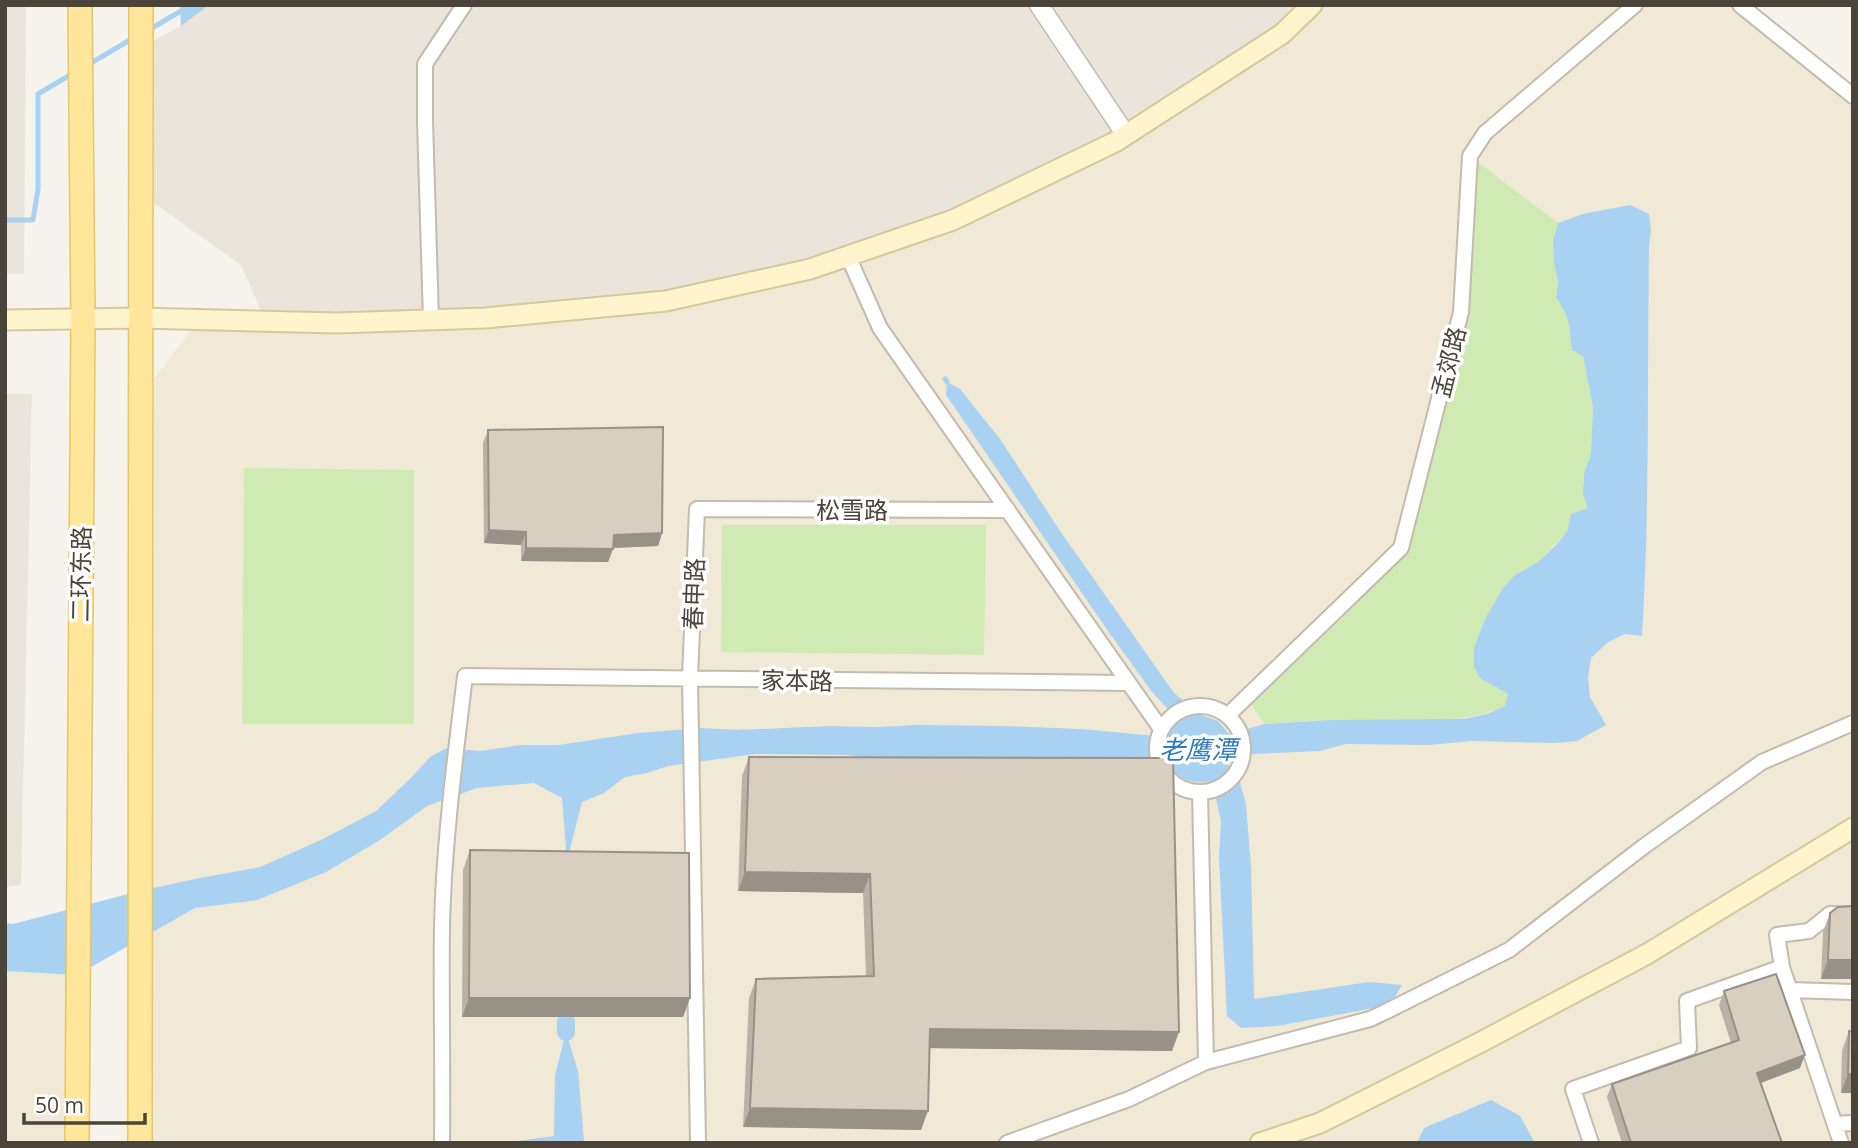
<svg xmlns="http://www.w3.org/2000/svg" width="1858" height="1148" viewBox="0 0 1858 1148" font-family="'Open Sans','Noto Sans SC',sans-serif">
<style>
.residential{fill:#eae5da}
.education{fill:#efe9d6}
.green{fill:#d0eab4}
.water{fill:#a8d1f2}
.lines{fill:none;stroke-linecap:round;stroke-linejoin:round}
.stream{stroke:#a8d1f2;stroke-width:5}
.canal{stroke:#a8d1f2;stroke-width:18}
.minor-casing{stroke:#c2bbae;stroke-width:18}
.tertiary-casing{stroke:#c2bbae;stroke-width:21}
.secondary-casing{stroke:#d6c89b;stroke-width:23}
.primary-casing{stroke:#e6c569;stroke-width:26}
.minor{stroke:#fff;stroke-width:14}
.tertiary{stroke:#fff;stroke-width:18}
.secondary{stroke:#fff4cc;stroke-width:19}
.primary{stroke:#ffe69b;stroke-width:23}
.wall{fill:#bab2a6}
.shaded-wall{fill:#979187}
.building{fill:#d8cfc1;stroke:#979187;stroke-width:2}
.labels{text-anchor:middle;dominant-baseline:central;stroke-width:7;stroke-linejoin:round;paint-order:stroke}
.street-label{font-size:24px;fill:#4b4439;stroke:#fff}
.water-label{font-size:26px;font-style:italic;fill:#2f7aba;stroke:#fff}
</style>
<rect width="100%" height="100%" fill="#f6f3ec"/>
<path class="residential" d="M5,5H26L24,274H5Z
M209,5H1312L1126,135L953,220L666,301L266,322L241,265L141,194L140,48L181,26Z
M5,394H32L21,885L5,887Z"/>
<path class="education" d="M1312,5H1740L1853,96V1143H140L141,396L198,321L666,301L953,220L1126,135Z
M5,971L77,975V1143H5Z"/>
<path class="green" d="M1470,156L1558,223L1553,242L1554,263L1558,282L1556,297L1564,310L1569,324L1572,350L1583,356L1593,407L1591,454L1584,474L1583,494L1589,508L1571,514L1567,532L1538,562L1515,575L1485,619L1474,648L1480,678L1508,694L1505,706C1458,727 1401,720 1351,720C1322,720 1293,722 1265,724L1247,698L1401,548L1461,312Z
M244,468L414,470V724H242Z
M722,525H986L984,655L721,652Z"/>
<path class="water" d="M180,5H209L181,26Z
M1630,205L1649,214L1651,230L1649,247C1647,377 1650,506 1642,636L1625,634L1608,642L1591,658L1588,678L1590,697L1606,725L1577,741L1554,743L1471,741L1429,745L1346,744L1319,751L1255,754L1232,758L1229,765L1240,782L1246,805L1251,867L1254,999L1369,982L1402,985L1390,1005L1277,1026L1241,1028L1227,1016L1219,857L1221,822L1212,781C1190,784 1183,781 1168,765L907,762L846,755L755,754L668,766L647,773L625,777L604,793L582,802L567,861L562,798L534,783L477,788L427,806L380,840L326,872L257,900L195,908L77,975L5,971V923L13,924L140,891L195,879L260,867L321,840L376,811L411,778L430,757L447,748L480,751L522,745H559L638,733L701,728L738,730L830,726L878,727L917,725L1003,726L1081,729L1166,737L1174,725L1168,709L1152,692L1108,631L946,395L947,382L960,389L1000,439L1058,528L1174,693L1201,715L1218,721L1229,734L1265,724L1331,720L1464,719L1487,714L1505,706L1508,694L1480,678L1474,666V648L1485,619L1503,588L1515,575L1538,562L1555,546L1567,532L1571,514L1588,508L1583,494L1584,474L1591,454L1593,407L1583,356L1572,350L1569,324L1564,310L1556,297L1558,282L1554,263L1553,242L1558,223L1583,214Z
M566,1032L578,1071L584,1141L592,1143H503L554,1136L555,1075Z
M1491,1100L1520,1116L1535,1143H1417L1424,1128Z"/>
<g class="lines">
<path class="stream" d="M147,31L191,5
M86,66L135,37
M5,220H33L38,189V94L75,72
M945,379L947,382"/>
<path class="canal" d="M566,1022V1032"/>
<g class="minor-casing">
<path id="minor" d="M1740,5L1853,96
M848,256L880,328L1161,729
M431,320L425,121V64L464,5
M1157 749a43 43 0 1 1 86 0a43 43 0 1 1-86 0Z
M1228,715L1401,548L1461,312L1470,156L1485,133L1635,5
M1200,793L1206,1062
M1790,990L1853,992
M1835,1124L1853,1123
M442,1143C443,1070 441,997 442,925C444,841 455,759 465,676L1129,683
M698,1143L690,678L697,509L1008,510
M1007,1143L1129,1099L1206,1062L1370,1019L1383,1013L1509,950L1643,847L1762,762L1853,723
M1591,1143L1573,1089L1689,1048L1687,1001L1782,967
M1841,1143L1782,967L1777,935L1809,931L1830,914L1853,915"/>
</g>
<g class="tertiary-casing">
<path id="tertiary" d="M1039,5L1126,135"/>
</g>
<g class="secondary-casing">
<path id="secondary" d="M5,320L141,318L337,323L485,318L666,301L810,269L953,220L1115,142L1282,34L1312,5
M1260,1143L1320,1123L1481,1042L1647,954L1853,828"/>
</g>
<g class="primary-casing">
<path id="primary" d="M77,1143L83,319L80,5
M140,1143L141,5"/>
</g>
<use href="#minor" class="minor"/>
<use href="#tertiary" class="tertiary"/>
<use href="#secondary" class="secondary"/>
<use href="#primary" class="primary"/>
</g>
<path class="wall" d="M488,430L662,533L658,546L613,548L608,562L521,561V545L484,543L483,443Z
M749,757L1172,1051L929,1048L921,1130L743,1127L749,998L756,979L866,976L863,893L738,891L742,776Z
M470,850L690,998L683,1017H462L463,870Z
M1830,913L1853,979H1821L1823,932Z
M1724,991L1800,1068L1761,1083L1782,1143H1622L1607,1097L1612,1084L1731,1043L1719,1005Z
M1849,1031L1853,1093H1841L1842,1051Z"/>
<path class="shaded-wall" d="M489,530L526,532L521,545L484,543Z
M662,533L658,546L610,548L614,535Z
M526,548L613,549L608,562L521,561Z
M745,872L870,874L863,893L738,891Z
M1828,960H1853V979H1821Z
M469,998H690L683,1017H462Z
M930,1029L1179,1032L1172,1051L923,1048Z
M1805,1055L1800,1068L1752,1086L1757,1073Z
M1848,1074H1853V1093H1841Z
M750,1108L928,1111L921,1130L743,1127Z"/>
<path class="building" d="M663,427L662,533L614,535L613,549L526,548V532L489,530L488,430Z
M749,757L1173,758L1179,1032L930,1029L928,1111L750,1108L756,979L874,976L870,874L745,872Z
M470,850L689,853L690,998H469Z
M1853,906V960H1828L1830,913L1838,907Z
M1776,974L1805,1055L1757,1073L1782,1143H1631L1612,1084L1739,1040L1724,991Z
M1849,1031L1853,1032V1074H1848Z"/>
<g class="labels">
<g class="street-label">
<text transform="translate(1448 362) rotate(-76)">孟郊路</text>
<text x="852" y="509">松雪路</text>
<text transform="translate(80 574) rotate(-89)">二环东路</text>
<text transform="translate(693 594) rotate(-88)">春申路</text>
<text transform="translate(797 680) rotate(1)">家本路</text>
</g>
<g class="water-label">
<text x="1198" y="749">老鹰潭</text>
</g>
</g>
<rect width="1858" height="1148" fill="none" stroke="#4b4439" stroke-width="14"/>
<path d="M24 1113v10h121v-10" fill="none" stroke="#4b4439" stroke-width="3.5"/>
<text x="35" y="1113" font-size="21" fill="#4b4439" stroke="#ffffff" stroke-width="5" paint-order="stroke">50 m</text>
</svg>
